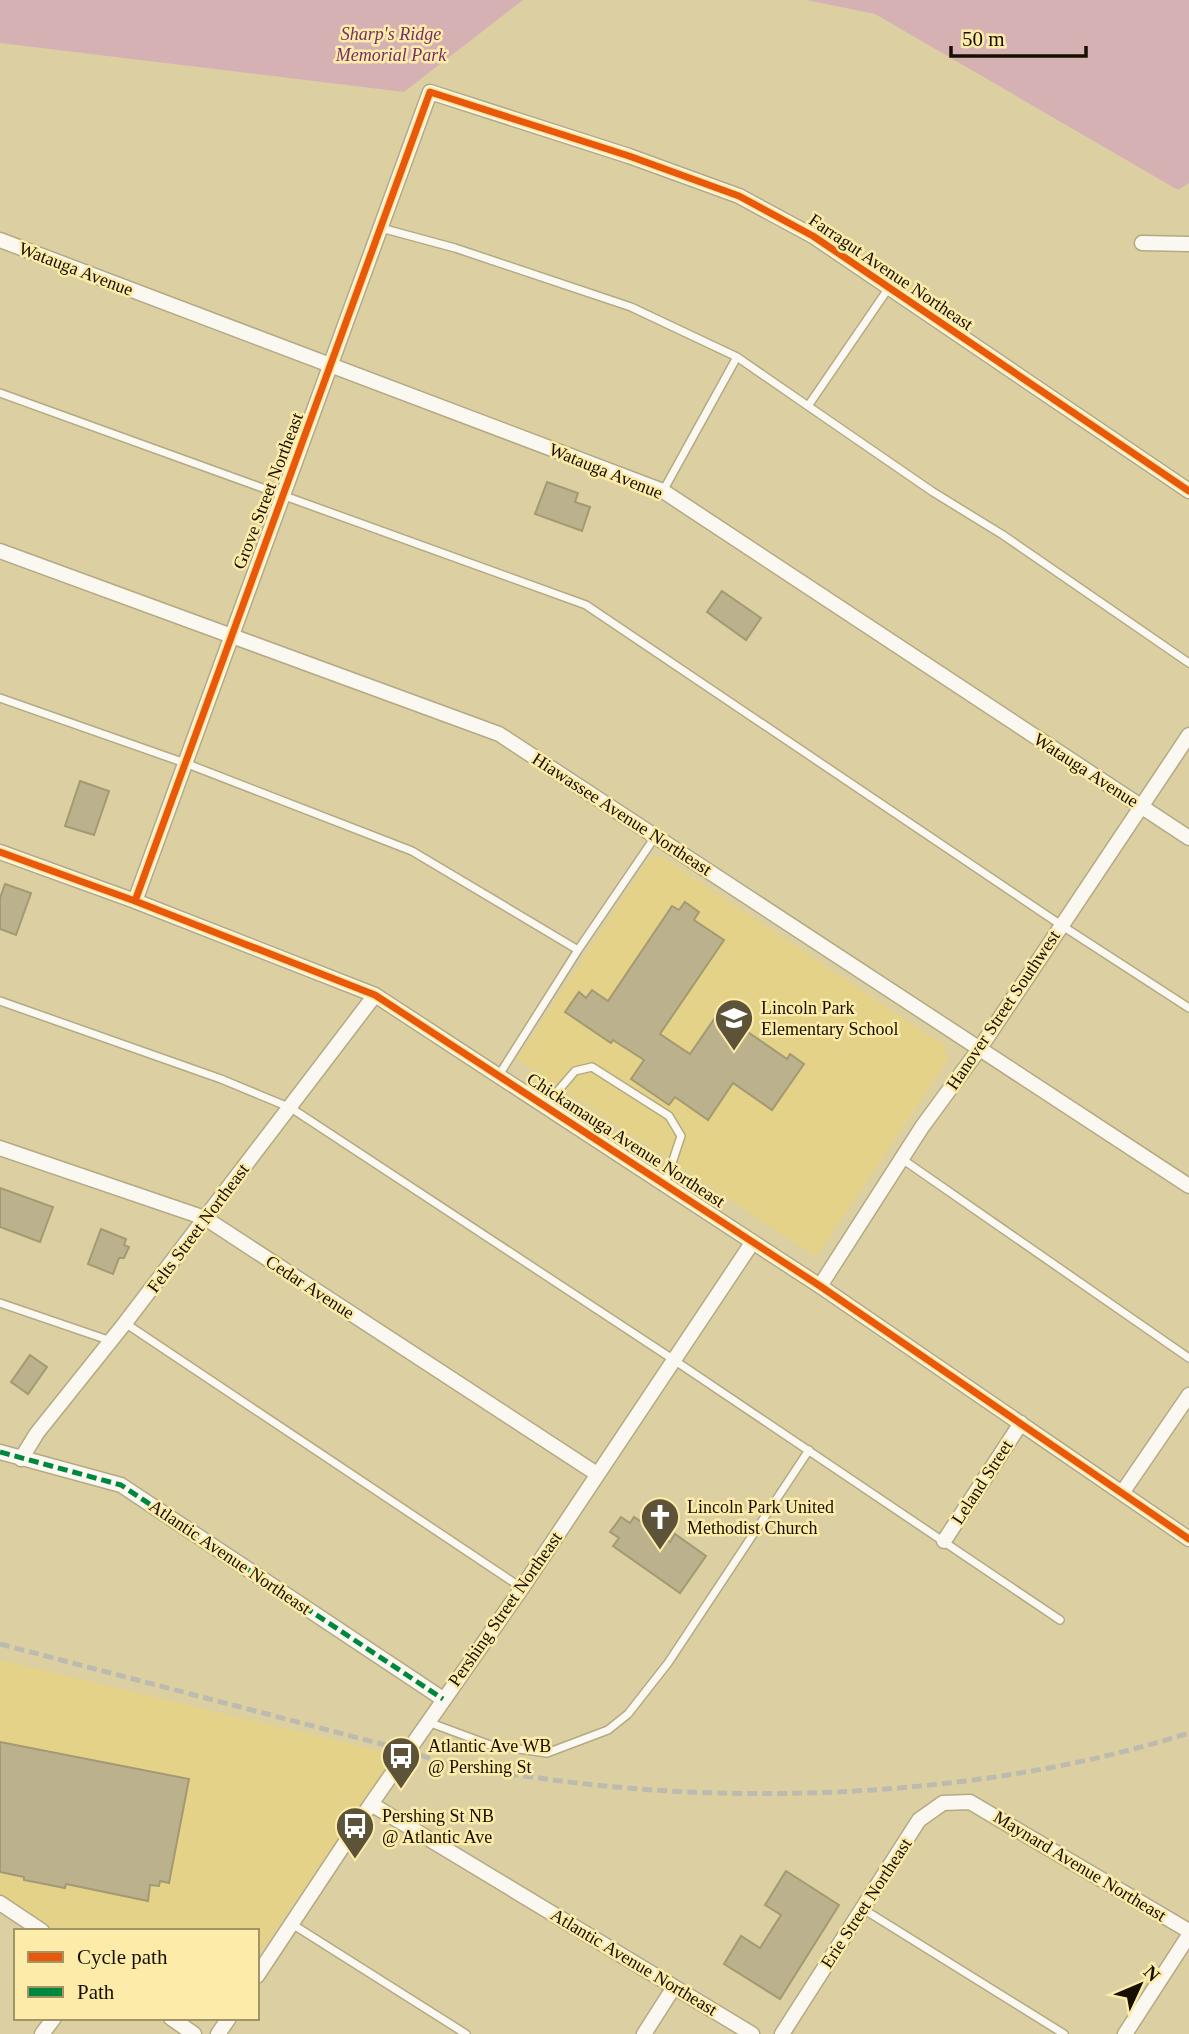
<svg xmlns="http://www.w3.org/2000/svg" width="1189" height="2034" viewBox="0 0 1189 2034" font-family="Georgia,serif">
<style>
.built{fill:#e4d289}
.green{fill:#d6b1b4}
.building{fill:#bbb18c;stroke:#a39a73;stroke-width:2}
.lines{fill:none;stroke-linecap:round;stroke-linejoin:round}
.service-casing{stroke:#b3aa84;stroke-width:10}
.minor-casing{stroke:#b3aa84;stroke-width:17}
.service{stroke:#faf8f1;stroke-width:7}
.minor{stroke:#faf8f1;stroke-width:14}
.rail{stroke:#bdbbaf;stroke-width:5;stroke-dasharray:10 5;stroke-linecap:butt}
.quiet{stroke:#00873e;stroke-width:5;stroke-dasharray:10 5;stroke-linecap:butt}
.cycleway-casing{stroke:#fdeca9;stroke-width:11}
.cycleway{stroke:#e8590c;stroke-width:7}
.labels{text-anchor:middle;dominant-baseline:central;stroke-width:5;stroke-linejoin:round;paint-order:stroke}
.park-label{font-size:18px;font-style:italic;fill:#752e67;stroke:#fdeca9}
.street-label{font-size:18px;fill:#171000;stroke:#fdeca9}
.poi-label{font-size:18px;fill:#171000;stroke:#fdeca9;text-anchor:start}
</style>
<rect width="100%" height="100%" fill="#dcd0a2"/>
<path class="built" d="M662,857L944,1045L948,1060L816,1257L517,1059L649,858Z
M0,1660L396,1755L257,1957V1931H52L0,1897Z"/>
<path class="green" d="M0,0H523L404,92L0,43Z
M806,0H1189V183L1178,190L875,14Z"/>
<path class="building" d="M547,482L578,493L575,502L590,507L582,531L535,514Z
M722,591L761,618L746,640L707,612Z
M80,781L109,791L94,835L65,826Z
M5,884L31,893L16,935L0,929V898Z
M685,902L699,912L694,920L724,940L660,1034L690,1054L719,1012L787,1059L790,1054L804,1064L772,1110L733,1083L708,1120L675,1097L669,1105L631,1079L644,1060L613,1040L611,1043L565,1012L579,992L586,998L592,990L608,1001L672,906L679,910Z
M0,1188L53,1207L40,1242L0,1227Z
M101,1229L126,1239L124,1245L129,1247L124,1258H119L113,1274L88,1264Z
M30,1355L47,1367L28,1394L11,1382Z
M621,1517L630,1523L634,1517L670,1542L675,1534L706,1556L680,1593L613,1546L619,1538L610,1532Z
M0,1742L189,1779L169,1883L160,1881L159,1886L150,1885L148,1901L66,1884L65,1888L24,1880V1877L0,1872Z
M786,1871L839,1905L780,1999L724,1964L741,1936L760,1948L781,1915L765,1905Z"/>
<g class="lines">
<g class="service-casing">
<path id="service" d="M381,228L455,248L631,307L737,357L808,406
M888,289L808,406L933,492L1003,535L1189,663
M0,393L586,605L1061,925L1189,1008
M663,491L737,357
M0,698L185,763L412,851L578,950
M0,1001L221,1079L291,1108L674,1360L1060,1620
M499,1075L578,950L655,837
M545,1106L575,1071L592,1067L669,1116L681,1136L665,1184
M902,1159L1189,1358
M0,1303L111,1341
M125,1323L522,1588
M428,1722L490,1745L547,1753L608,1730L628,1714L668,1663L809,1450
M863,1909L1064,2034
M292,1924L466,2034"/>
</g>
<g class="minor-casing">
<path id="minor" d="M0,240L663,491L1189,838
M1142,243L1189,244
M0,551L499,734L1189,1186
M0,852L135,901L375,995L820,1286L1189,1539
M135,901L430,92L629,156L739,196L813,236L1189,491
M0,1148L205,1218L597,1474
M820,1286L922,1127L980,1048L1189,735
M0,1452L121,1485L443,1699
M21,1459L37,1433L125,1323L375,995
M1122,1493L1189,1395
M944,1541L1021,1423
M371,1804L752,2034
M0,1903L42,1931
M257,1976L371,1804L522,1588L752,1243
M171,2018L194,2034
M42,2034L54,2018
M218,2034L229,2018
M644,2034L674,1987
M782,2034L919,1820L943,1803L970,1802L1189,1931
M1125,2034L1189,1935"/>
</g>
<use href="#service" class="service"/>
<use href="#minor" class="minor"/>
<path class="rail" d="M0,1644L408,1751C424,1756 441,1763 458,1767C489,1773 522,1775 553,1780C755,1807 994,1795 1189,1733"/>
<path class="quiet" d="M0,1452L121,1485L443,1699"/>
<g class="cycleway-casing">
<path id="cycleway" d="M0,852L135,901L375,995L820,1286L1189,1539
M135,901L430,92L629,156L739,196L813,236L1189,491"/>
</g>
<use href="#cycleway" class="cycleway"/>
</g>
<defs>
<g id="school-pin" transform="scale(2.0125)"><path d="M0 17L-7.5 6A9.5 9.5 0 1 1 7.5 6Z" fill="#5c5339" stroke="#fdeca9"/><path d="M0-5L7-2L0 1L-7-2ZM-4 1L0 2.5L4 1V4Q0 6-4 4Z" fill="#fff"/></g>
<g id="church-pin" transform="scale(2.0125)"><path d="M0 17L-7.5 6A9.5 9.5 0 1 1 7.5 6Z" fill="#5c5339" stroke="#fdeca9"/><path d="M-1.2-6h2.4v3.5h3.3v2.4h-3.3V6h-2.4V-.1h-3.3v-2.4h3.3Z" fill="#fff"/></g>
<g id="bus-pin" transform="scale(2.0125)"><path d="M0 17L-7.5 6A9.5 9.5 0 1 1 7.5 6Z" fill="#5c5339" stroke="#fdeca9"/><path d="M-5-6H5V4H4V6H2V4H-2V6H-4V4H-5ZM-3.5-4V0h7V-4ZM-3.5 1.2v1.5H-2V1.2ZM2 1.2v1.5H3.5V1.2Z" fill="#fff"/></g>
</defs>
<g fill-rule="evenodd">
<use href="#school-pin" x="734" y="1018"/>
<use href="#church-pin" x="660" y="1517"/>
<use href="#bus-pin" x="401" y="1756"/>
<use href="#bus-pin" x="355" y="1826"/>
</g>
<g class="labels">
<g class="park-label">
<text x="391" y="34">Sharp's Ridge<tspan x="391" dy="21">Memorial Park</tspan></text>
</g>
<g class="street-label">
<text transform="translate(76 269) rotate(21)">Watauga Avenue</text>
<text transform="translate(891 272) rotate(34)">Farragut Avenue Northeast</text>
<text transform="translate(606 471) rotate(22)">Watauga Avenue</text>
<text transform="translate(268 491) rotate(-69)">Grove Street Northeast</text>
<text transform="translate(1086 770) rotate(33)">Watauga Avenue</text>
<text transform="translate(622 814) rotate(33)">Hiawassee Avenue Northeast</text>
<text transform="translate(1003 1010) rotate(-56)">Hanover Street Southwest</text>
<text transform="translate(626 1140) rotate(33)">Chickamauga Avenue Northeast</text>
<text transform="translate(198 1228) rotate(-53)">Felts Street Northeast</text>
<text transform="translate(310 1287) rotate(33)">Cedar Avenue</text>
<text transform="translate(982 1482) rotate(-57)">Leland Street</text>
<text transform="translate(230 1557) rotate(34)">Atlantic Avenue Northeast</text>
<text transform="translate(505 1609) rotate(-55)">Pershing Street Northeast</text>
<text transform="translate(1080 1866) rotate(31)">Maynard Avenue Northeast</text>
<text transform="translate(866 1903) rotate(-57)">Erie Street Northeast</text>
<text transform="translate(634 1962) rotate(31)">Atlantic Avenue Northeast</text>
</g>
<g class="poi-label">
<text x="761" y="1008">Lincoln Park<tspan x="761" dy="21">Elementary School</tspan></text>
<text x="687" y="1507">Lincoln Park United<tspan x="687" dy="21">Methodist Church</tspan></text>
<text x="428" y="1746">Atlantic Ave WB<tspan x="428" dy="21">@ Pershing St</tspan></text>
<text x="382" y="1816">Pershing St NB<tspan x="382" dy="21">@ Atlantic Ave</tspan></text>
</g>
</g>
<rect x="14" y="1929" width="245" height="91" fill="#fdeca9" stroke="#a19465" stroke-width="2"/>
<rect x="28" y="1952" width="35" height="10" fill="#e8590c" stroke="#a19465" stroke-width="2"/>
<text x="77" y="1964" font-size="21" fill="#171000">Cycle path</text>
<rect x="28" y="1987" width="35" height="10" fill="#00873e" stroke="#a19465" stroke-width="2"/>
<text x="77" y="1999" font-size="21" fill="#171000">Path</text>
<g transform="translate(1140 1985) rotate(46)" stroke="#fdeca9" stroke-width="5" paint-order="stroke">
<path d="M0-5L12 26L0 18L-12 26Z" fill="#171000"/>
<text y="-10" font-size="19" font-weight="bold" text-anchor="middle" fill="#171000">N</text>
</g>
<path d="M951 46v10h135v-10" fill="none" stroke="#171000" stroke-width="3.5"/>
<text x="962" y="46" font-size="21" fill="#171000" stroke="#fdeca9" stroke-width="5" paint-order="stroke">50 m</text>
</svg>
